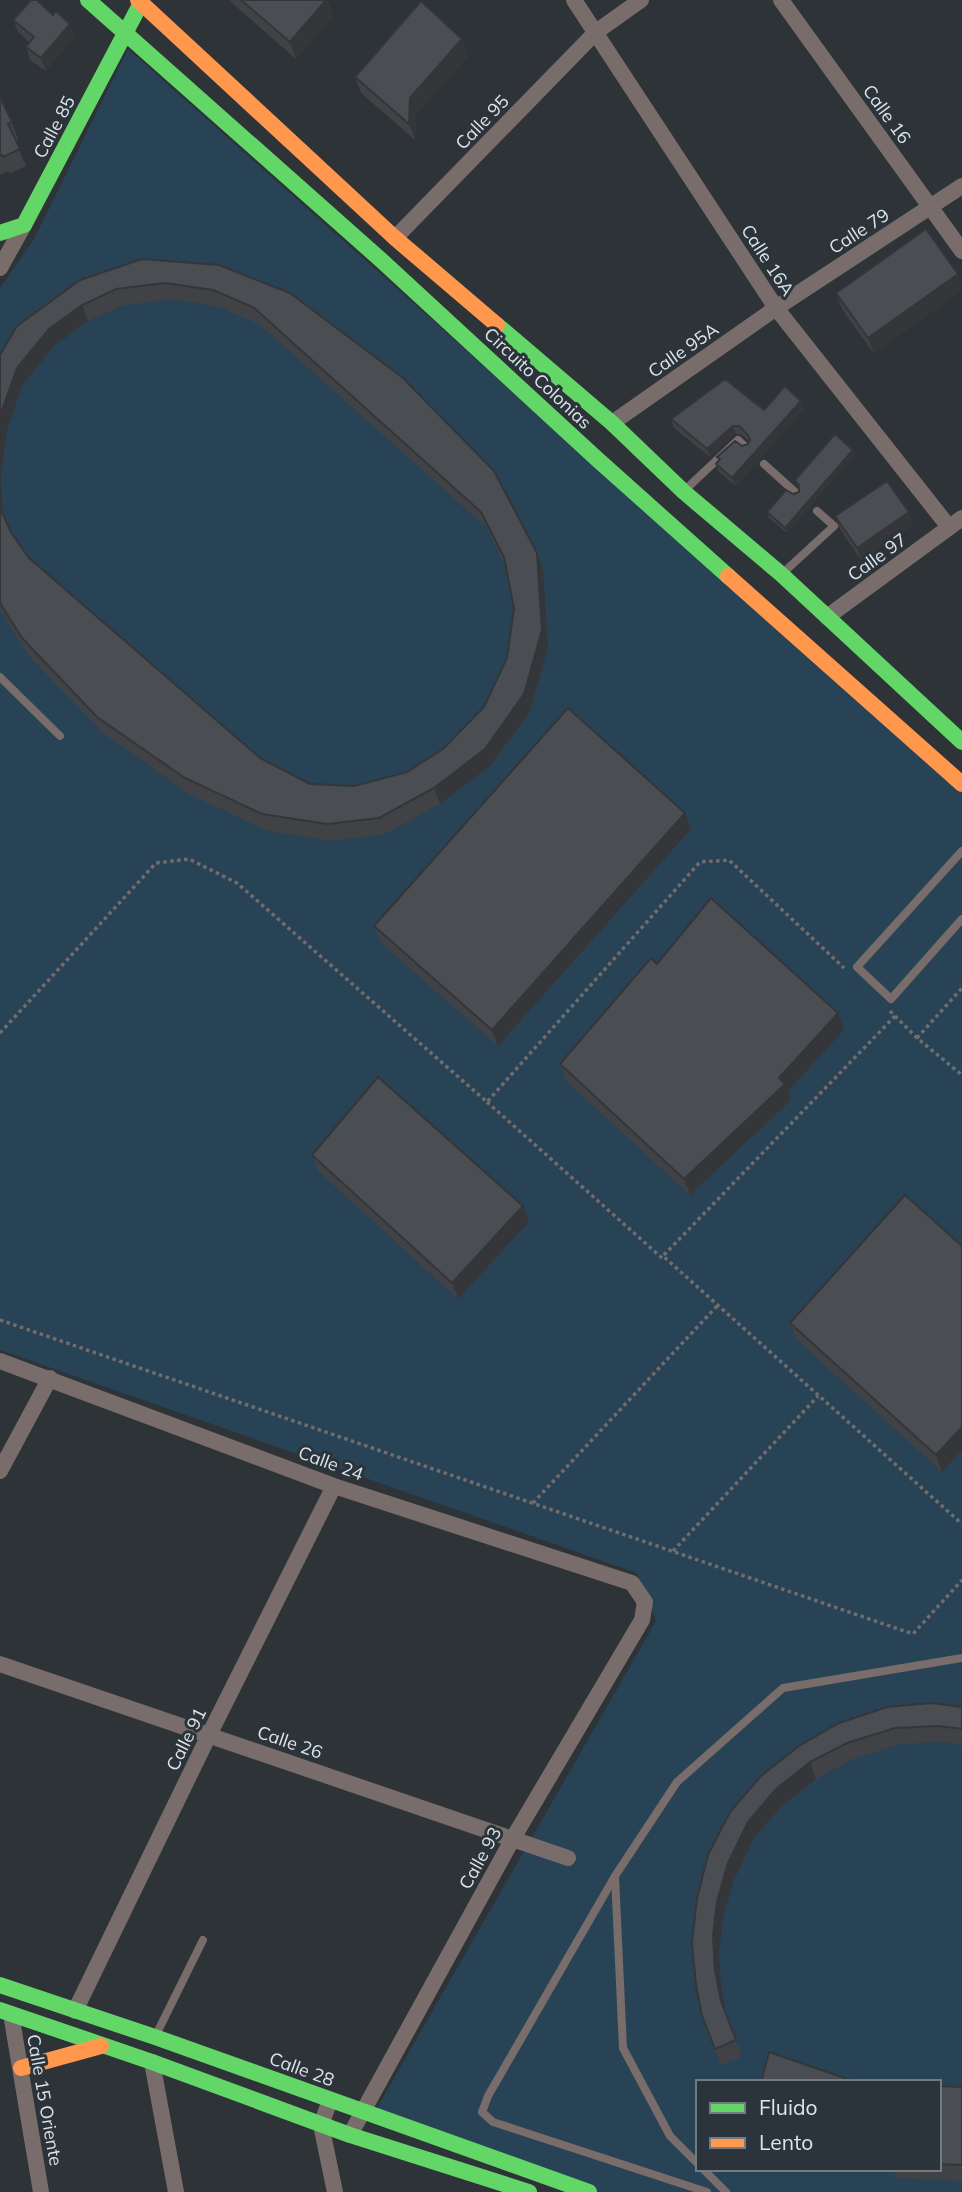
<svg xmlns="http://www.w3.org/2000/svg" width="962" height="2192" viewBox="0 0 962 2192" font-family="Mulish,sans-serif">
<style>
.green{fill:#284355;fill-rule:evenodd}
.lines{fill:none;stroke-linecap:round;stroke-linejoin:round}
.path{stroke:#726d6c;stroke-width:3.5;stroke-dasharray:3.5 3.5;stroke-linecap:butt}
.lane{stroke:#786d6a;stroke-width:8}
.street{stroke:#786d6a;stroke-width:16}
.fast{stroke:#63d668;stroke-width:16}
.slow{stroke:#ff974d;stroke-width:16}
.wall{fill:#404246;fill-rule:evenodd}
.shaded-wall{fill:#343639}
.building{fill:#4a4d51;stroke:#343639;stroke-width:2}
.labels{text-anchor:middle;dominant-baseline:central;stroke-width:6;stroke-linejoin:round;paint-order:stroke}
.street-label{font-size:18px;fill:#dee4e8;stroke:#2b343b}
</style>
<rect width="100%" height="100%" fill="#2e3338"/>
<path class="green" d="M128,49L962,792V2192H588L373,2115L656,1621L637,1573L0,1350V288L34,239ZM698,2082H939V2169H698Z"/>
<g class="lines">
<path class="path" d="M890,1011L917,1038L962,1075
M895,1016L663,1256L962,1524
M0,1033L156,863L189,859L237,883L487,1102L700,862L729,860L844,968
M917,1038L962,988
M487,1102L662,1258
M0,1320L913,1634L962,1580
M533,1503L717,1306
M673,1551L818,1396"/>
<path class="lane" d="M764,464L795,492
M686,489L738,440L747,448
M784,572L834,526L817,511
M0,677L60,736
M962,851L857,967L891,999L962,919
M615,1876L488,2096L482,2112L493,2122L707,2192
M155,2037L203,1940
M698,2164L670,2136L623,2048L615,1876L677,1782L783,1688L962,1658
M703,2169L726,2192"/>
<path class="street" d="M574,0L776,308L949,527
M781,0L962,251
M395,238L596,32L641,0
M0,268L24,225
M612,423L776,308L962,186
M827,617L962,518
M0,1361L334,1486L632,1583L645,1602L642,1620L512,1840L350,2135
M0,1471L50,1378
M0,1664L568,1858
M75,2011L209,1735L334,1486
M11,2014L41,2192
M152,2062L176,2192
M330,2100L321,2125L335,2192"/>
<path class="fast" d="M88,0L381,260L597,459L728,576
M0,233L24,225L141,3
M497,325L612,423L684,492L781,574L962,742
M0,1985L155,2037L589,2192
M0,2010L152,2062L350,2135L529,2192"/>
<path class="slow" d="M138,0L395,238L497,325
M728,576L962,784
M21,2068L101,2046"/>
</g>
<path class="wall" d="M230,0H327L333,16L296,59L231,2Z
M13,20L75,36L46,71L30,60L26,47L30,43L18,32Z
M468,56L416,115L415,140L361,93L355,77Z
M0,97L12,122L18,139L15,140L26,166L9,174L8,171L0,175Z
M926,229L874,354L842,309L836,293Z
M219,265L537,553L543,569L548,647L530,711L491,765L440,804L385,834L333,841L268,831L191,795L103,733L28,655L0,609V355L80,280ZM171,299L219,307L259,324L487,528L505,565L514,608L507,658L484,707L443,749L407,772L354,786L310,784L260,758L28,557L11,532L3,515L1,476L7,430L23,384L55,345L88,321L121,306Z
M801,401L804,409L736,486L719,472L716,464L719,461L717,457L742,446L748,444L750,442L742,435L736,434L710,457L674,428L671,419L764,410Z
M853,450L855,454L787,533L768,517L767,512L793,494L799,492V487L795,480Z
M835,516L913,525L861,560L840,529Z
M691,829L498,1046L380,942L374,926Z
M657,964L838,1013L844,1030L788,1091L791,1100L690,1195L566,1081L560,1064Z
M312,1155L523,1206L529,1222L458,1299L318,1171Z
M905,1195L942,1472L796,1339L790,1323Z
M962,1707V1745L944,1742L901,1744L853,1759L816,1779L782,1806L754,1838L734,1880L723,1918L719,1953L721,1986L727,2017L742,2057L721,2065L702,2016L692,1943L799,1746Z
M939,2086L962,2087V2181L896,2178L893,2169H939Z"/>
<path class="shaded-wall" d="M326,0L333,16L296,59L290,42Z
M70,24L75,36L46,71L41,58Z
M462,39L468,56L416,115L415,140L409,124L410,98Z
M958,274L962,286V291L874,354L868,338Z
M82,305L88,321L55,345L23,384L7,430L1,476L3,519L0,510V423L1,413L17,368L49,329Z
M801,401L804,409L736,486L732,478Z
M733,426L736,434L710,457L707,449Z
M853,450L855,454L787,533L785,528Z
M909,512L913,525L861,560L857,548Z
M537,553L543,569L548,647L530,711L491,765L440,804L434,788L485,749Z
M685,813L691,829L498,1046L492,1030Z
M838,1013L844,1030L788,1091L791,1100L690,1195L684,1179Z
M523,1206L529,1222L458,1299L452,1283Z
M962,1427V1450L942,1472L936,1455Z
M810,1762L816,1779L782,1806L754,1838L734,1880L723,1918L719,1953L721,1986L727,2018L721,2001L715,1970L713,1936L717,1902L728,1863L748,1822L776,1789Z"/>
<path class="building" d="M31,0H37L53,15L56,11L70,24L41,58L26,47L34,37L13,20Z
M241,0H326L290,42Z
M421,1L462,39L410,98L409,124L355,77Z
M0,97L12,122L8,124L20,149L3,157L2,155L0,156Z
M926,229L958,274L868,338L836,293Z
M142,259L219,265L290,293L403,378L494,471L537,553L542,630L524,694L485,749L434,788L379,818L327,824L262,814L185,778L97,717L22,638L0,603V508L11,532L28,557L260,758L310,784L354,786L407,772L443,749L484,707L507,658L514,608L504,557L481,512L253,307L213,290L165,283L116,289L82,305L49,329L17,368L1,413L0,423V355L17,326L80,280Z
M725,379L764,410L785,386L801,401L732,478L716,464L720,459L717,457L735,441L742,446L748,444L750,440L748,435L739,426H733L707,449L671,419Z
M835,434L853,450L785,528L767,512L786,490L793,494L799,492V485L795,480Z
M887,481L909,512L857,548L835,516Z
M568,708L685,813L492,1030L374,926Z
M711,898L838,1013L779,1078L785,1084L684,1179L560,1064L651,958L657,964Z
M378,1077L523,1206L452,1283L312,1155Z
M905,1195L962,1246V1427L936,1455L790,1323Z
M932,1703L962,1707V1729L938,1726L895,1728L847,1743L810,1762L776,1789L748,1822L728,1863L717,1902L713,1936L715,1970L721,2001L736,2040L715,2049L702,2016L696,1985L692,1943L697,1898L708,1855L730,1812L761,1776L799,1746L839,1723L887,1707Z
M769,2052L856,2082H761Z
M939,2086L962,2087V2165L939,2164Z"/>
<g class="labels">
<g class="street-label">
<text transform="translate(887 114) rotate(54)">Calle 16</text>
<text transform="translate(482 122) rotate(-46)">Calle 95</text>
<text transform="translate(54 127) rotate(-62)">Calle 85</text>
<text transform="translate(859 231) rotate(-33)">Calle 79</text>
<text transform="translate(768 260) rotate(57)">Calle 16A</text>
<text transform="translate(683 350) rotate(-35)">Calle 95A</text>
<text transform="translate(538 378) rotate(43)">Circuito Colonias</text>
<text transform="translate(877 557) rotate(-36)">Calle 97</text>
<text transform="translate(331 1463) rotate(20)">Calle 24</text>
<text transform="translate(186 1739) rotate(-64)">Calle 91</text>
<text transform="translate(290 1742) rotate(19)">Calle 26</text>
<text transform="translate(480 1858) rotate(-61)">Calle 93</text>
<text transform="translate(302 2069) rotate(20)">Calle 28</text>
<text transform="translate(45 2100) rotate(80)">Calle 15 Oriente</text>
</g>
</g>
<rect x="696" y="2080" width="245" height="91" fill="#2b343b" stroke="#737a80" stroke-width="2"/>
<rect x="710" y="2103" width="35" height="10" fill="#63d668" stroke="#737a80" stroke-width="2"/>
<text x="759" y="2115" font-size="21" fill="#dee4e8">Fluido</text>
<rect x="710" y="2138" width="35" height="10" fill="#ff974d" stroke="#737a80" stroke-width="2"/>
<text x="759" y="2150" font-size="21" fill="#dee4e8">Lento</text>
</svg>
